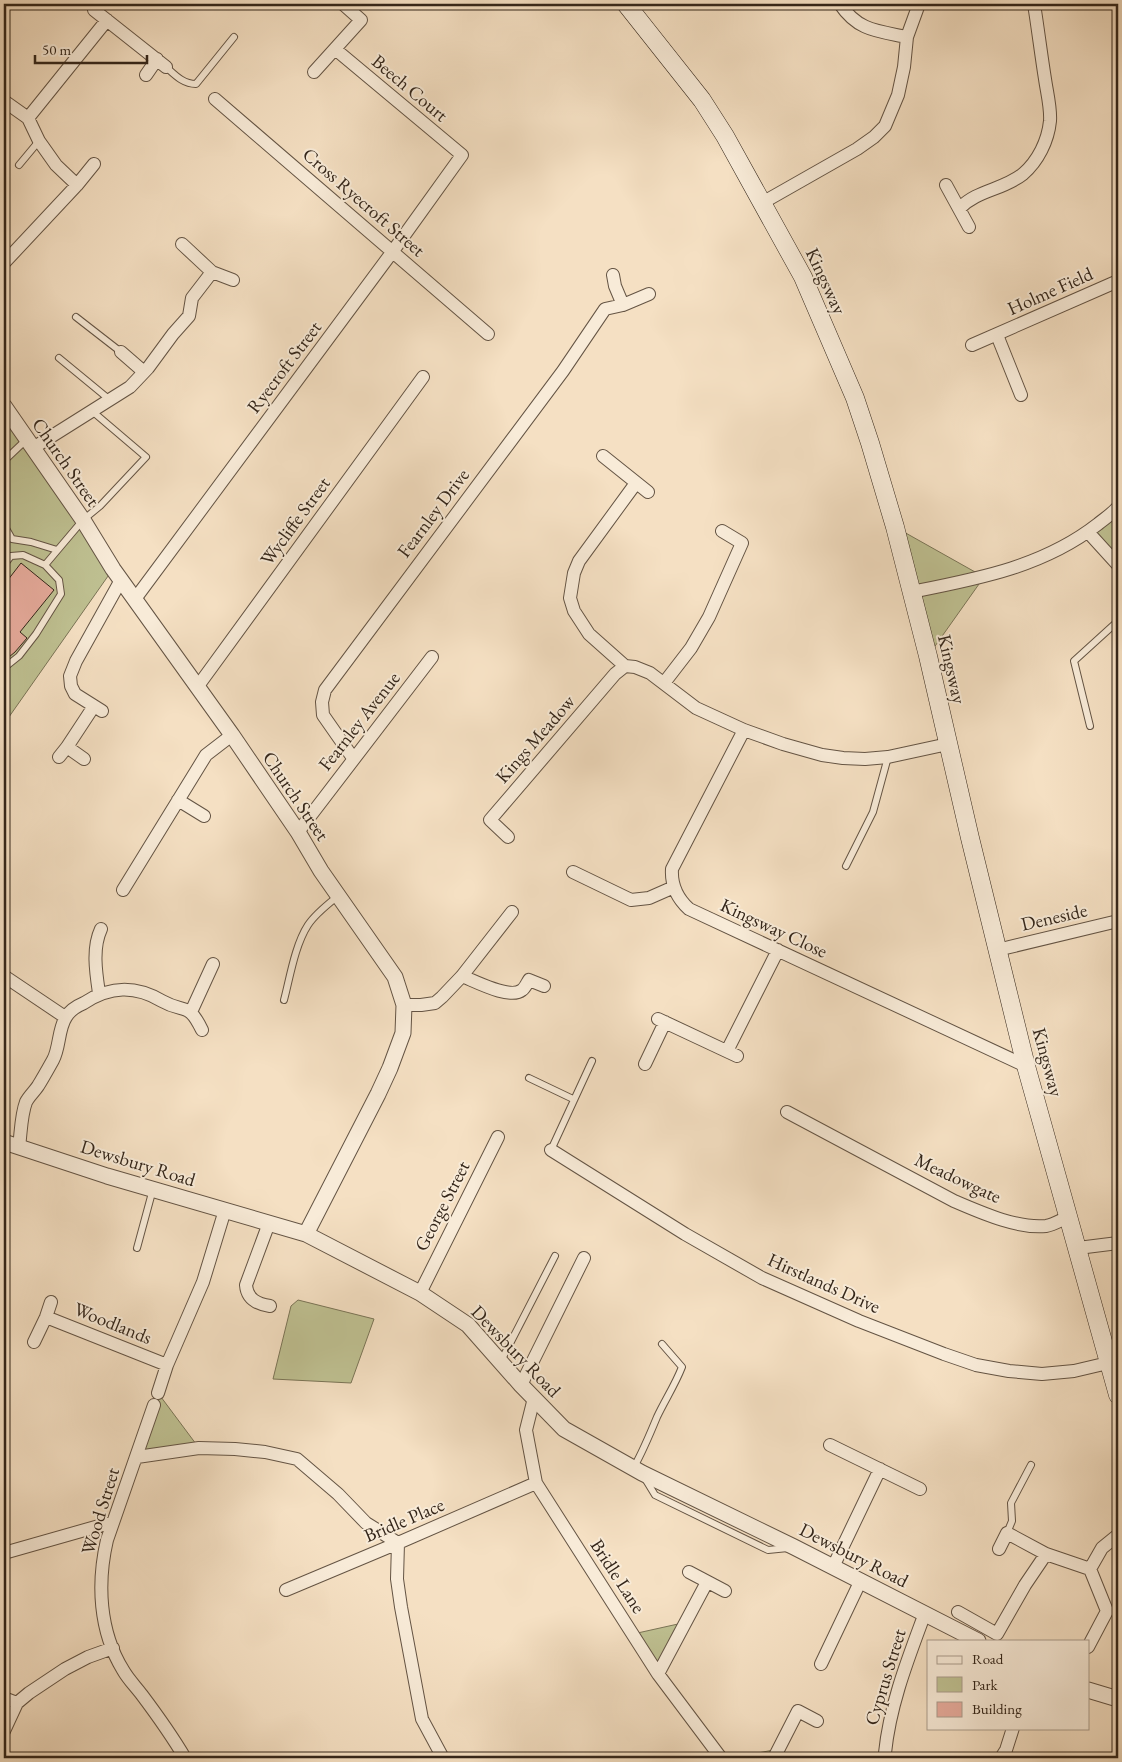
<svg xmlns="http://www.w3.org/2000/svg" width="1122" height="1762" viewBox="0 0 1122 1762" font-family="'EB Garamond',serif">
<style>
.green{fill:#bfc192;stroke:#7a7456}
.building{fill:#e6ab9c;stroke:#34261a}
.lines{fill:none;stroke-linecap:round;stroke-linejoin:round}
.service-casing{stroke:#645444;stroke-width:8}
.minor-casing{stroke:#645444;stroke-width:14}
.tertiary-casing{stroke:#645444;stroke-width:17}
.secondary-casing{stroke:#34261a;stroke-width:19}
.service{stroke:#f8ebd8;stroke-width:6}
.minor{stroke:#f8ebd8;stroke-width:12}
.tertiary{stroke:#f8ebd8;stroke-width:15}
.secondary{stroke:#f8ebd8;stroke-width:18}
.labels{text-anchor:middle;dominant-baseline:central;stroke-width:4;stroke-linejoin:round;paint-order:stroke}
.street-label{font-size:19px;fill:#34261a;stroke:#f8ebd8}
</style>
<rect width="100%" height="100%" fill="#f5e0c3"/>
<filter id="stains"><feTurbulence type="fractalNoise" baseFrequency=".004" numOctaves="4"/><feColorMatrix values="0 0 0 0 .2 0 0 0 0 .09 0 0 0 0 .02 0 0 0 .5 -.17"/></filter>
<radialGradient id="worn" r=".72"><stop offset=".6" stop-color="#630" stop-opacity="0"/><stop offset="1" stop-color="#630" stop-opacity=".3"/></radialGradient>
<path class="green" d="M4,406L113,569L4,724Z
M1118,511V565L1088,532Z
M895,527L984,577L928,656Z
M298,1300L374,1319L351,1383L273,1379L291,1306Z
M158,1393L199,1448L137,1457Z
M687,1622L658,1674L633,1634Z
M779,1749L774,1758H731Z"/>
<path class="building" d="M21,563L54,590L20,632L27,638L15,652L9,657L4,653V585Z"/>
<g class="lines">
<g class="service-casing">
<path id="service" d="M166,67C175,75 183,84 196,84L234,37
M19,165L39,141
M76,317L121,352
M59,358L110,400
M26,440L6,459L4,525L12,539L31,542L57,550
M4,565L11,556L23,555L45,565L83,520L100,506L146,457L92,411
M4,668L19,656L36,634L61,594L59,580L45,565
M1090,726L1074,661L1118,621
M846,866L873,812L888,757
M284,1000C290,977 295,945 308,925C315,914 328,904 338,896
M529,1078L573,1099
M551,1150L592,1061
M137,1248L153,1189
M501,1361L555,1256
M634,1467C643,1451 650,1434 657,1417C665,1400 675,1385 682,1367L662,1344
M644,1477L655,1495L768,1550L788,1548
M1007,1533L1012,1521L1011,1503L1031,1465"/>
</g>
<g class="minor-casing">
<path id="minor" d="M840,4C858,31 878,31 907,37
M94,10L166,67
M314,72L361,20L343,4
M146,75L157,59
M215,99L488,334
M4,101L28,118L39,141L56,165L77,185
M28,118L107,20
M946,185L969,227
M762,203L857,149L874,137L885,126L898,95L904,67L907,37L919,4
M960,208C977,190 1003,190 1023,174C1038,161 1048,141 1050,121C1051,108 1047,93 1045,79C1041,54 1038,29 1034,4
M182,244L212,272L233,280
M4,263L77,185L94,164
M613,275L615,286L623,305
M997,335L1021,395
M972,345L1118,281
M121,352L144,372
M33,448L130,387L148,368L173,334L189,316L192,298L212,272
M603,456L648,492
M636,483L579,561L574,573L570,598L574,611L589,634L625,666L635,667L650,673L696,708L744,730L783,744L822,755L843,758L865,759L888,757L948,744
M1088,532L1118,565
M911,592C977,579 1043,567 1098,524C1104,519 1112,514 1118,507
M135,599L393,251L462,155L335,49
M664,683L691,648L709,617L742,543L722,531
M198,686L423,377
M102,711L75,694L71,686L70,676L76,661L121,580
M744,730L672,869C671,885 677,898 689,909L1026,1066
M67,747L84,759
M59,757L67,747L94,706
M353,758L323,715L322,702L325,690L563,371L605,309L623,305L649,294
M178,800L204,816
M298,832L432,657
M508,837L490,820L615,674L625,666
M573,872L631,900L649,898L674,887
M123,890L206,755L232,735
M997,950L1118,921
M4,976L65,1017
M462,976C475,981 510,1000 522,990C525,988 527,983 529,980L544,986
M99,993C96,973 92,948 101,929
M404,1005H421L435,1003L442,997L462,976L512,912
M191,1012L213,964
M658,1019L737,1056
M727,1051L778,950
M645,1064L665,1022
M787,1112L954,1201C980,1212 1017,1229 1046,1226C1053,1225 1061,1220 1068,1217
M19,1147C21,1132 21,1115 26,1102C29,1096 34,1092 38,1086C43,1078 48,1069 53,1060C60,1047 58,1029 66,1017C70,1010 77,1006 84,1003C110,986 135,985 162,1001C185,1014 188,1001 202,1030
M551,1150L685,1234L762,1278L859,1321L944,1354L976,1365L1009,1371L1042,1374L1074,1371L1108,1363
M269,1223L246,1285C247,1299 257,1304 270,1306
M1078,1248L1118,1243
M420,1293L498,1137
M46,1317L167,1365
M34,1342L46,1317L51,1302
M521,1385L584,1258
M158,1393L167,1365L203,1282L225,1210
M534,1398L526,1430L536,1483L658,1674L721,1758
M154,1405L107,1540C97,1583 99,1631 123,1670C128,1679 136,1687 142,1695C157,1715 172,1736 185,1758
M830,1445L920,1489
M137,1457L199,1448L235,1449L265,1452L297,1459L338,1494L366,1523L398,1543L397,1579L401,1607L422,1719L443,1758
M999,1549L1007,1533L1046,1554L1090,1569
M4,1553L113,1522
M833,1567L880,1469
M689,1572L725,1591
M286,1590L398,1543L536,1483
M958,1612L997,1634L1025,1585L1046,1554
M1088,1647L1107,1611L1090,1569L1102,1548L1118,1535
M821,1664L861,1580
M658,1674L707,1582
M4,1698L17,1703
M4,1731L17,1703L29,1693L65,1669L88,1657L113,1648
M885,1753C890,1704 908,1659 925,1613
M774,1758L798,1711L817,1721
M1001,1758L1006,1750L1013,1728"/>
</g>
<g class="tertiary-casing">
<path id="tertiary" d="M4,406L83,520L113,569L232,735L298,832L321,871L395,977L404,1005L403,1033L390,1068L378,1094L306,1234
M4,1142L107,1176L306,1234L420,1293L468,1325L521,1385L564,1429L642,1473L794,1547L978,1641
M1088,1690L1118,1699"/>
</g>
<g class="secondary-casing">
<path id="secondary" d="M626,4L702,100L725,136L803,277L855,398L870,443L895,527L928,656L970,838L1026,1066L1118,1395"/>
</g>
<use href="#service" class="service"/>
<use href="#minor" class="minor"/>
<use href="#tertiary" class="tertiary"/>
<use href="#secondary" class="secondary"/>
</g>
<g class="labels">
<g class="street-label">
<text transform="translate(410 88) rotate(40)">Beech Court</text>
<text transform="translate(364 202) rotate(41)">Cross Ryecroft Street</text>
<text transform="translate(826 281) rotate(65)">Kingsway</text>
<text transform="translate(1050 291) rotate(-24)">Holme Field</text>
<text transform="translate(284 367) rotate(-53)">Ryecroft Street</text>
<text transform="translate(66 462) rotate(55)">Church Street</text>
<text transform="translate(433 513) rotate(-53)">Fearnley Drive</text>
<text transform="translate(295 521) rotate(-54)">Wycliffe Street</text>
<text transform="translate(952 669) rotate(77)">Kingsway</text>
<text transform="translate(359 721) rotate(-52)">Fearnley Avenue</text>
<text transform="translate(535 739) rotate(-49)">Kings Meadow</text>
<text transform="translate(296 796) rotate(56)">Church Street</text>
<text transform="translate(1054 917) rotate(-13)">Deneside</text>
<text transform="translate(774 928) rotate(25)">Kingsway Close</text>
<text transform="translate(1048 1062) rotate(75)">Kingsway</text>
<text transform="translate(138 1163) rotate(17)">Dewsbury Road</text>
<text transform="translate(958 1178) rotate(25)">Meadowgate</text>
<text transform="translate(442 1206) rotate(-63)">George Street</text>
<text transform="translate(824 1283) rotate(24)">Hirstlands Drive</text>
<text transform="translate(113 1323) rotate(22)">Woodlands</text>
<text transform="translate(516 1351) rotate(46)">Dewsbury Road</text>
<text transform="translate(100 1511) rotate(-73)">Wood Street</text>
<text transform="translate(404 1520) rotate(-23)">Bridle Place</text>
<text transform="translate(854 1555) rotate(27)">Dewsbury Road</text>
<text transform="translate(618 1576) rotate(57)">Bridle Lane</text>
<text transform="translate(885 1677) rotate(-73)">Cyprus Street</text>
</g>
</g>
<rect width="1122" height="1762" fill="none" stroke="#f5e0c3" stroke-width="20"/>
<rect x="5" y="5" width="1112" height="1752" fill="none" stroke="#34261a" stroke-width="2.5"/>
<rect x="10" y="10" width="1102" height="1742" fill="none" stroke="#34261a"/>
<rect x="927" y="1640" width="162" height="90" fill="#f8ebd8" stroke="#aa9c8c"/>
<rect x="937" y="1656" width="25" height="8" fill="#f8ebd8" stroke="#aa9c8c"/>
<text x="972" y="1664" font-size="15" fill="#34261a">Road</text>
<rect x="937" y="1677" width="25" height="15" fill="#bfc192" stroke="#aa9c8c"/>
<text x="972" y="1690" font-size="15" fill="#34261a">Park</text>
<rect x="937" y="1702" width="25" height="15" fill="#e6ab9c" stroke="#aa9c8c"/>
<text x="972" y="1714" font-size="15" fill="#34261a">Building</text>
<path d="M35 55v8h112v-8" fill="none" stroke="#34261a" stroke-width="2.5"/>
<text x="42" y="55" font-size="15" fill="#34261a" stroke="#f8ebd8" stroke-width="4" paint-order="stroke">50 m</text>
<rect width="100%" height="100%" filter="url(#stains)"/>
<rect width="100%" height="100%" fill="url(#worn)"/>
</svg>
